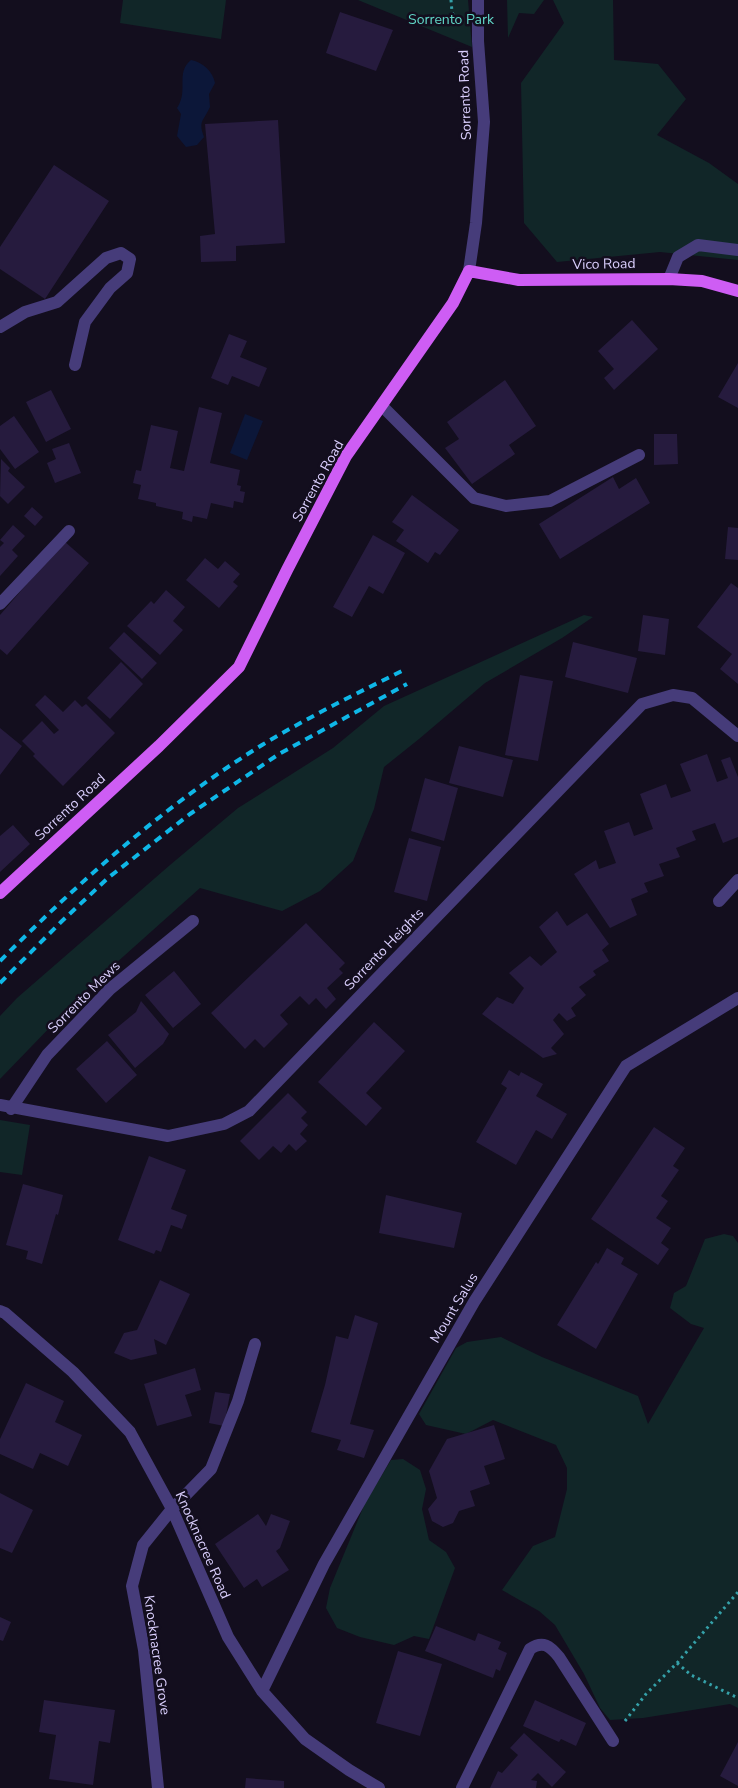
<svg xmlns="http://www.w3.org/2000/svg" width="738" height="1788" viewBox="0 0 738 1788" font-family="'Nunito Sans',sans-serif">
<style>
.green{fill:#112628}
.water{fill:#0c1739}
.building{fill:#261b3e}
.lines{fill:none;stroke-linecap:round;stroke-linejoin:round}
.path{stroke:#35a1a9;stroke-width:3;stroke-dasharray:2.5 4;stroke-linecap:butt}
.minor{stroke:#463c7a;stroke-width:12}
.major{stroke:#ce5df4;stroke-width:12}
.rail{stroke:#0fb7e7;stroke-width:4;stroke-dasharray:8 6;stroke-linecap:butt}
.labels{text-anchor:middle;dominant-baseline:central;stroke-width:5;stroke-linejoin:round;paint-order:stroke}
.park-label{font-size:14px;fill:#60d6c7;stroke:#130e1e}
.street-label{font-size:14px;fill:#d9cefc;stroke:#130e1e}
</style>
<rect width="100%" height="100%" fill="#130e1e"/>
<path class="green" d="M123,0H226L221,39L120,23Z
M358,0H468L472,47Z
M507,0H544L534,14L519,13L508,38Z
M553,0H613L614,60L658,64L686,99L657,135L709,163L738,184V260L660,252L557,262L524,223L521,83L564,23Z
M584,615L593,617L562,638L485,683L419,739L384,767L374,809L353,861L320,891L282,911L200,888L87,989L0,1079V1016L17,998L170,865L238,808L333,748L384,706Z
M0,1120L30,1125L22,1175L0,1172Z
M724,1234L733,1236L738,1243V1708L730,1704L643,1718L610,1720L600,1708L584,1674L555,1625L539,1611L502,1590L533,1546L555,1537L567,1489V1468L556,1445L493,1420L466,1434L426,1425L419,1414L456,1348L467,1342L501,1337L542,1357L638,1396L648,1424L704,1328L691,1324L670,1308L674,1293L686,1286L705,1239Z
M403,1459L420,1470L426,1489L422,1509L429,1540L446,1552L455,1568L429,1639L414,1636L394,1645L360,1637L337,1628L326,1608L330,1588L365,1503L391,1460Z"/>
<path class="water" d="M191,60C202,62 213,71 215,83L209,94L210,107C203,122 198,121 204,137L197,145L186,147L177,136L181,114L177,108C189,90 175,73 191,60Z
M245,414L263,421L247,460L230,453Z"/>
<path class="building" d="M340,12L393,30L376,71L326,53Z
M278,120L285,243L236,246V261L201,262L200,236L215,234L205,124Z
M54,165L109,201L45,299L0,269V247Z
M632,320L658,349L614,390L604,378L614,369L598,351Z
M229,334L247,341L240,357L267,368L259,387L232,376L228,385L211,378Z
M738,363V408L718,397Z
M505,380L536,426L509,445L515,454L472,484L445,448L459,439L447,422Z
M51,390L71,429L46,442L26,402Z
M199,407L222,413L210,463L240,470L237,485L241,486L240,491L245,492L243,503L234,501L233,508L211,503L207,519L193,516L192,522L182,519L183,512L156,506V503L138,499L141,485L133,483L136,470L141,471L151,425L178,431L170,468L184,471Z
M14,416L39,452L15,469L0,449V426Z
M654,434H677L678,464L654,465Z
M69,443L81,473L55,483L47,463L56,459L52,449Z
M1,459L10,468L8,471L25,487L8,504L0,496Z
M613,477L619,489L636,478L650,503L560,559L539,524Z
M412,495L459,530L440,555L435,552L428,563L396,541L404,530L392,522Z
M32,507L43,517L35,526L24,516Z
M13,525L25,536L12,550L18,556L0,576V547L4,543L0,540Z
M728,527L738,528V560L725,559Z
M373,535L405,553L383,594L369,586L352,617L333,607Z
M64,541L89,563L7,655L0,649V615Z
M205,558L218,569L225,561L240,574L233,582L238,586L219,608L186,580Z
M731,583L738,588V684L720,669L732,654L697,627Z
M166,590L185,607L173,621L183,630L160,655L127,626L151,601L154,604Z
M643,615L669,619L665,655L638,651Z
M124,632L157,663L142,679L109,648Z
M573,642L637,658L628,693L565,677Z
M121,662L143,684L110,719L87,698Z
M520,675L553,681L538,761L505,755Z
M45,695L63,712L75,700L82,707L86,704L115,733L63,786L33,756L35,754L22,741L42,721L54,734L59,730L35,705Z
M0,728L22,746L0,775Z
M459,746L513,760L503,797L449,783Z
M707,754L717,782L728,778L721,760L730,757L738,777V837L723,843L715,823L692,831L696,840L676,848L680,857L659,864L664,876L644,883L648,892L631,899L637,915L610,928L574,874L596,860L599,869L616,863L604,831L629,822L634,836L653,829L640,794L666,784L671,798L691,791L680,764Z
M425,778L458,788L444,841L411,831Z
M13,825L30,844L0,872V836Z
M409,838L441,847L427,901L394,892Z
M557,911L567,926L587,913L609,944L602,950L609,961L593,971L596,975L579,987L586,995L571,1008L576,1016L567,1021L559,1013L553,1020L564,1034L551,1048L557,1054L543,1058L482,1014L497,997L513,1004L524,988L509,973L530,956L541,966L557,952L539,927Z
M306,923L345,963L339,969L343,973L327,988L336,999L326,1009L316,998L309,1005L300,996L280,1015L288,1024L264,1048L255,1039L245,1049L211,1013Z
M174,971L201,1004L173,1028L145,995Z
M141,1001L169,1034L163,1044L135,1068L108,1035L136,1012Z
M374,1022L405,1051L366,1093L382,1108L366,1126L318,1082Z
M107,1041L137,1075L106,1103L76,1069Z
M509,1070L519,1076L521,1072L543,1084L536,1096L567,1114L552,1139L536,1130L516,1165L476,1142L507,1088L501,1084Z
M288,1093L307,1112L301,1118L308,1125L300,1134L307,1141L296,1151L289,1144L281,1153L273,1146L259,1160L240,1141Z
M654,1127L685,1148L673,1166L679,1170L661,1196L668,1201L656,1218L671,1228L661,1243L669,1249L658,1265L591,1219Z
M149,1156L186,1170L171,1209L187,1215L182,1229L171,1225L161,1252L156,1250L154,1254L118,1240Z
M23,1184L63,1195L58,1215L56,1214L42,1264L26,1259L28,1251L6,1245Z
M386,1195L462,1213L454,1248L379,1233Z
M607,1248L624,1258L621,1264L638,1274L596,1349L557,1325L596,1262L598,1264Z
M160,1280L190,1294L166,1345L154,1339L157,1354L131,1360L114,1353L124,1333L137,1330Z
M355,1315L378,1323L350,1424L374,1430L364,1458L337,1450L341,1440L311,1432L325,1385L336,1336L348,1339Z
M195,1368L201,1390L185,1395L192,1416L157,1426L144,1384Z
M26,1383L64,1401L55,1422L82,1435L68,1466L40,1453L33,1469L0,1454V1439Z
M215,1392L230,1394L224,1426L209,1423Z
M494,1425L505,1459L484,1466L490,1484L470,1491L475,1506L459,1511L453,1523L443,1527L432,1521L428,1509L437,1498L429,1471L447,1439Z
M0,1493L33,1510L12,1553L0,1548Z
M258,1514L266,1526L271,1514L290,1521L280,1548L276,1551L289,1570L262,1587L257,1579L244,1588L215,1544Z
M0,1617L11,1622L3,1641L0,1640Z
M436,1626L475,1641L478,1633L501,1642L498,1649L507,1653L500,1671L496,1669L493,1678L425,1651Z
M398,1651L442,1664L420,1736L376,1723Z
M44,1700L115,1710L110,1743L99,1741L93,1785L49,1779L56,1735L39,1732Z
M535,1700L586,1723L576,1746L561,1739L559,1742L523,1726Z
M524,1733L566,1772L552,1787L538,1773L531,1780L537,1781L536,1788H490L498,1771L502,1773L518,1755L510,1748Z
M738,1742V1786L720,1776Z
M246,1778L284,1781V1788H245Z"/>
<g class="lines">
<path class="path" d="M451,0L452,12L456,21
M677,1663L691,1675L738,1698
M625,1721L646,1694L677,1663L738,1592"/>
<path class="minor" d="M469,271L476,223L484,122L478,41V0
M669,279L678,257L698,245L738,250
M0,327L25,312L57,302L106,258L121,253L130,259L127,273L110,288L85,322L75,365
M382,406L474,498L506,506L550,501L639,455
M0,604L69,531
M719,901L738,880
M0,1105L168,1136L224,1124L249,1111L642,704L673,695L692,698L738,736
M11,1109L47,1055L110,989L193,921
M0,1311L5,1313L73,1372L130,1432L172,1509L228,1637L262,1691L305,1739L349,1770L379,1788
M262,1691L324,1564L474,1302L626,1066L738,998
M158,1788L144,1650L132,1586L143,1545L172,1509L211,1469L238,1401L255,1344
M462,1788L530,1649C543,1640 550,1646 559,1657L613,1741"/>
<path class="major" d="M0,893L159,746L239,667L287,570L346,456L453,303L469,271L519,280L669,279L702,281L738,291"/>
<path class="rail" d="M0,961C80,881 165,805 262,745C307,718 355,694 402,671
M0,983L61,922L108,878L190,814L279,754L407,684"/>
</g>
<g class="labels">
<g class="park-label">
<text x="451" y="19">Sorrento Park</text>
</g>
<g class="street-label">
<text transform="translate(465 95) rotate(-92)">Sorrento Road</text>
<text transform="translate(604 264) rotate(-1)">Vico Road</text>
<text transform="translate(318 481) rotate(-61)">Sorrento Road</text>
<text transform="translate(70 807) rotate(-43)">Sorrento Road</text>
<text transform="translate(384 949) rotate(-46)">Sorrento Heights</text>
<text transform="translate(84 997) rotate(-45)">Sorrento Mews</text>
<text transform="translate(454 1308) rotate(-59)">Mount Salus</text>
<text transform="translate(203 1545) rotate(66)">Knocknacree Road</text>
<text transform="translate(157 1655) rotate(82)">Knocknacree Grove</text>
</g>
</g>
</svg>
